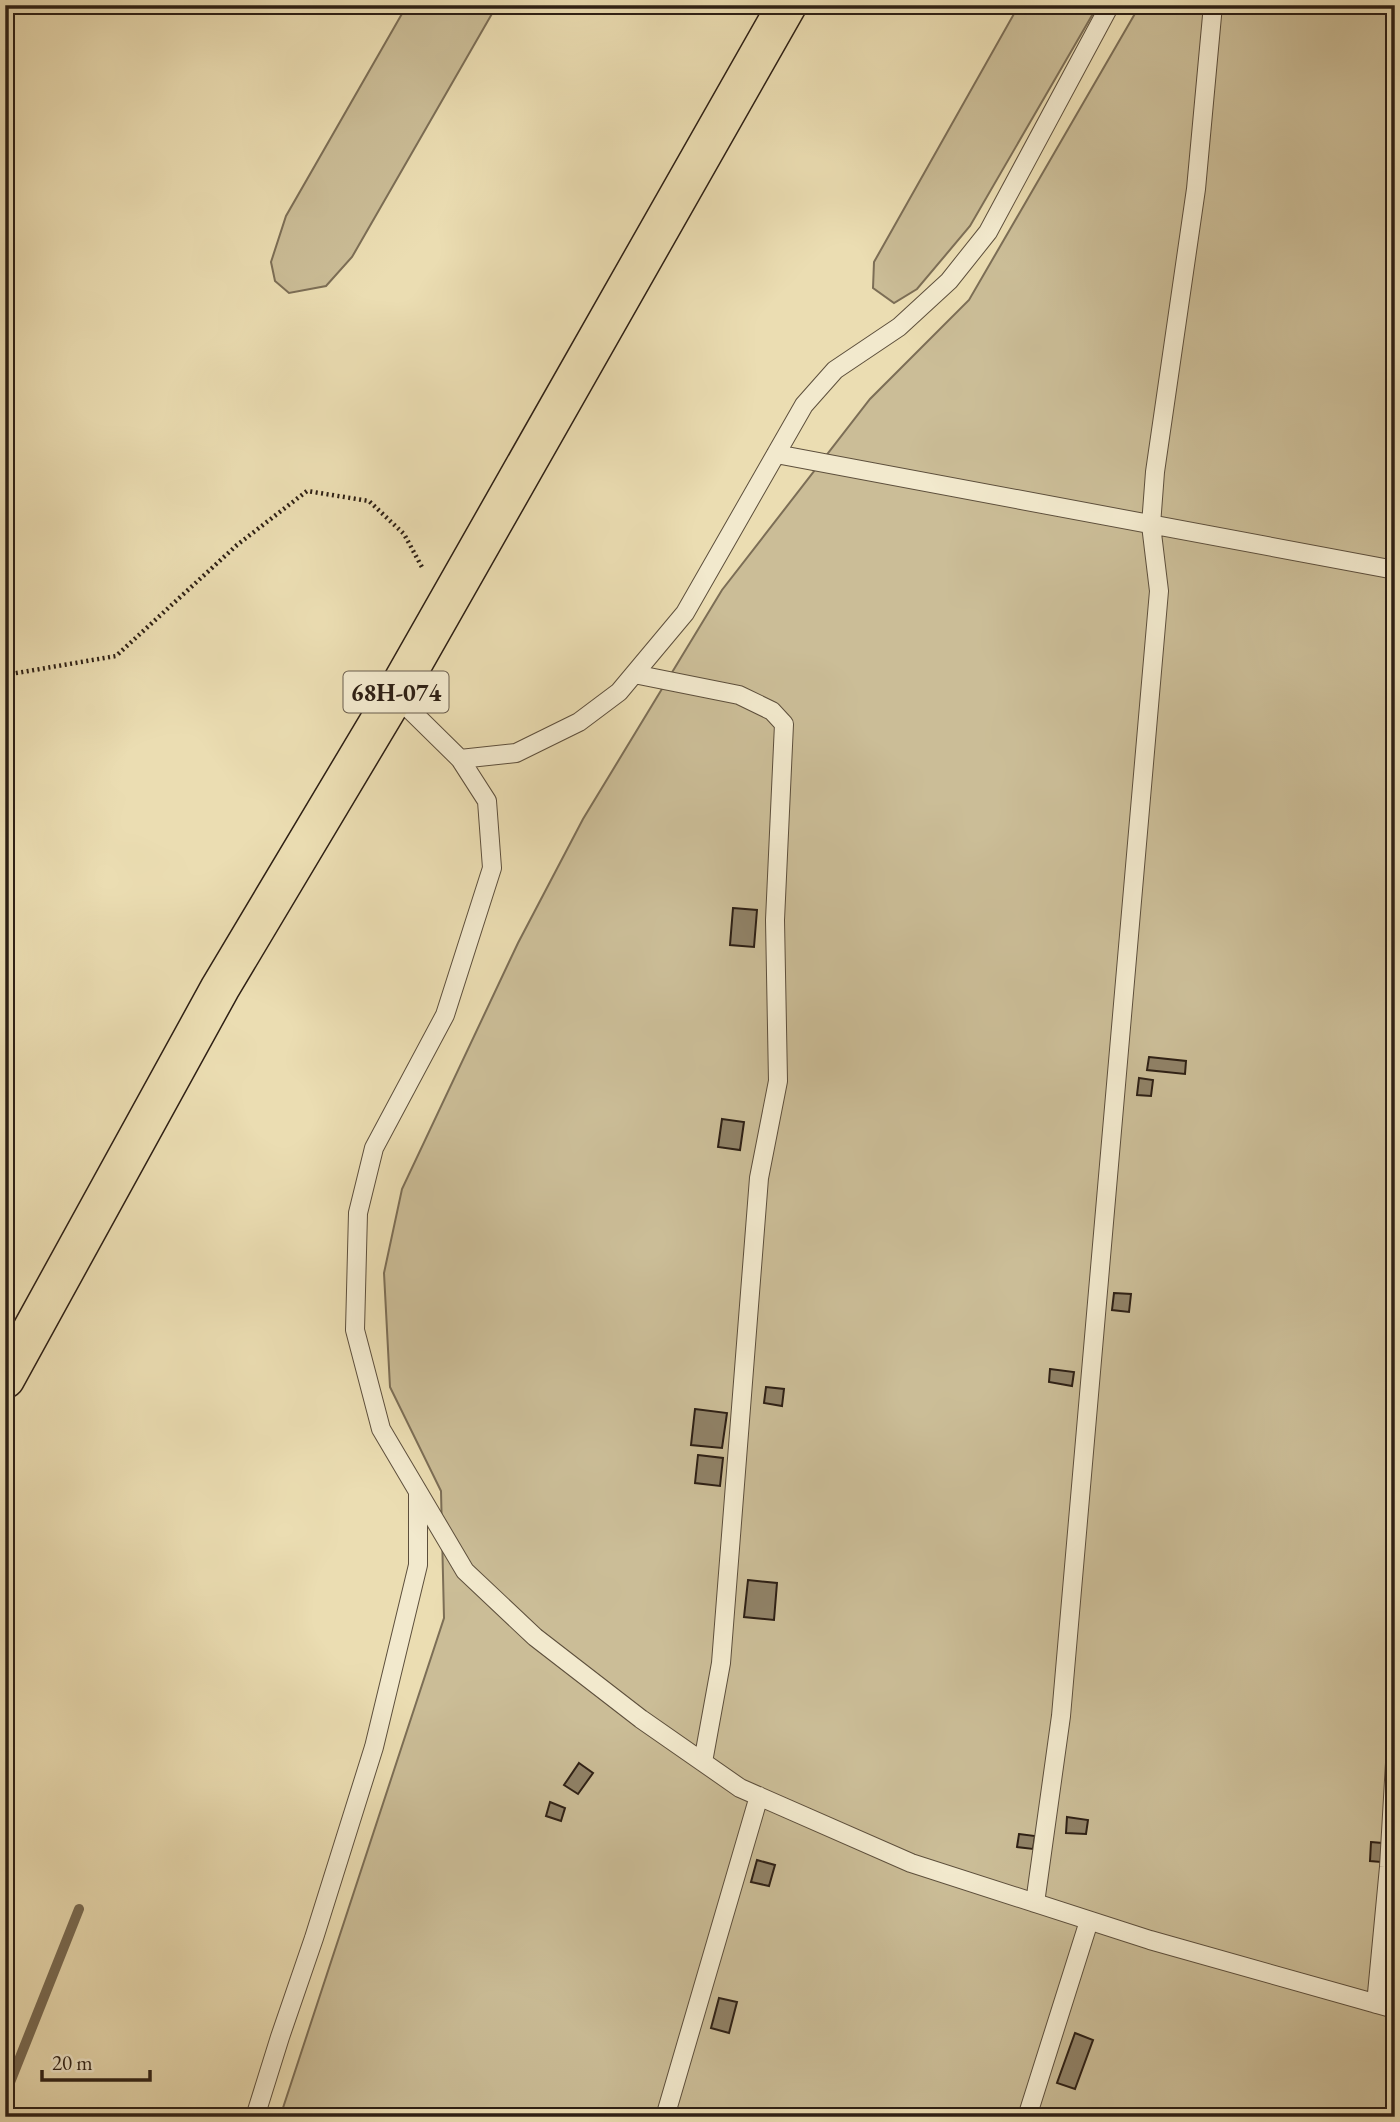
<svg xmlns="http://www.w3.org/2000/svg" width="1400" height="2122" viewBox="0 0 1400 2122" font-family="'EB Garamond',serif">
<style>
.green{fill:#cbbd97;stroke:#7c6e56;stroke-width:2}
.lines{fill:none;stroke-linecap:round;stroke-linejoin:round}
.stream{stroke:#796b53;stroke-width:10}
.building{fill:#908267;stroke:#2e2015;stroke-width:2}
.service-casing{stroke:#5d4f3c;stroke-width:20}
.primary-casing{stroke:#2e2015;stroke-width:41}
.path{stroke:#2e2015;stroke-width:4.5;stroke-dasharray:2 3.5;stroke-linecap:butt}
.service{stroke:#f2e9cd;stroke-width:18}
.primary{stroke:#ebddb2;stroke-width:38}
.labels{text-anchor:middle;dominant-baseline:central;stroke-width:7;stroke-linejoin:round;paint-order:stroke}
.shield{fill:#f2e9cd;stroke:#695c4c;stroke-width:2}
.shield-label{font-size:24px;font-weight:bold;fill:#2e2015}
</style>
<rect width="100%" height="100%" fill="#ebddb2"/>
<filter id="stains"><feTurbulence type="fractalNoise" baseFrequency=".00286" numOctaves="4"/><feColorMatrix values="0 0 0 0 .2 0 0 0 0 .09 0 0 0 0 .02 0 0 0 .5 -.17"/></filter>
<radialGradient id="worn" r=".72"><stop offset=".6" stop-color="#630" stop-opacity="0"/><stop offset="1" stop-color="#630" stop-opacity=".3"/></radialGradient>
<path class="green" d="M407,5H497L352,257L326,286L289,293L275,281L271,262L286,216Z
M1019,5H1098L970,226L917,289L894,303L873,288L874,262Z
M1140,5H1395V2117H280L444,1618L441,1491L390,1387L384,1273L402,1189L518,943L583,819L722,590L870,399L969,300Z"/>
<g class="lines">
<path class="stream" d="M5,2095L79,1909"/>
</g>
<path class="building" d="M733,908L757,910L754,947L730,945Z
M1149,1057L1186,1061L1185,1074L1147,1070Z
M1139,1078L1153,1080L1151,1096L1137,1095Z
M722,1119L744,1122L740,1150L718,1147Z
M1114,1293L1131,1294L1129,1312L1112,1310Z
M1050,1369L1074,1372L1072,1386L1049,1382Z
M766,1387L784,1389L782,1406L764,1403Z
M695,1409L727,1413L722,1448L691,1445Z
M698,1455L723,1458L720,1486L695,1483Z
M748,1580L777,1583L774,1620L744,1617Z
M579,1763L593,1773L578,1794L564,1785Z
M550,1802L565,1808L561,1821L546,1816Z
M1067,1817L1088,1820L1086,1834L1066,1833Z
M1019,1834L1035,1836L1033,1849L1017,1847Z
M1371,1842L1382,1843L1381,1862L1370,1861Z
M757,1860L775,1865L769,1886L751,1882Z
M719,1998L737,2002L729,2033L711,2028Z
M1075,2033L1093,2040L1075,2089L1057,2083Z"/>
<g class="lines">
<g class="service-casing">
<path id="service" d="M776,454L1395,570
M634,674L739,695L772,711L784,724L775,920L778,1081L759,1178L721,1663L703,1762
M395,695L460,759L487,801L492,868L445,1015L374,1148L358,1213L355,1330L381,1429L465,1571L535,1637L641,1719L740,1788L911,1863L1150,1940L1395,2009
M460,759L516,753L579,722L619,692L685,613L804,405L835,370L899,327L949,281L988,232L1110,5
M1035,1903L1061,1716L1159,591L1151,525L1155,472L1196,189L1213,5
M1376,2004L1389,1867L1395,1763
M255,2117L280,2037L314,1938L374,1747L418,1565V1492
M665,2117L759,1796
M1027,2117L1089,1921"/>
</g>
<g class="primary-casing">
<path id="primary" d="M5,1379L220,988L395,695L787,5"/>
</g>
<path class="path" d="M5,675L116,656L237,545L307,491L369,501L404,534L423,569"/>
<use href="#service" class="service"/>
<use href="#primary" class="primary"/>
</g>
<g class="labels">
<rect class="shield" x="343.5" y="671.5" width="105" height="41" rx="5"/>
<g class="shield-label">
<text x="396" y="692">68Н-074</text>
</g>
</g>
<rect width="1400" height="2122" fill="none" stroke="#ebddb2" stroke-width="28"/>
<rect x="7" y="7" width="1386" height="2108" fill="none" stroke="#2e2015" stroke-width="3.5"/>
<rect x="14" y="14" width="1372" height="2094" fill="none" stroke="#2e2015" stroke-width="2"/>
<path d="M42 2070v10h108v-10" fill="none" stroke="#2e2015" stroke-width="3.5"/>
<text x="52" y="2070" font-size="21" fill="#2e2015" stroke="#f2e9cd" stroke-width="5" paint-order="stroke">20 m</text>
<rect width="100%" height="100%" filter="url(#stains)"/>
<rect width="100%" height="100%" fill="url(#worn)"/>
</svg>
